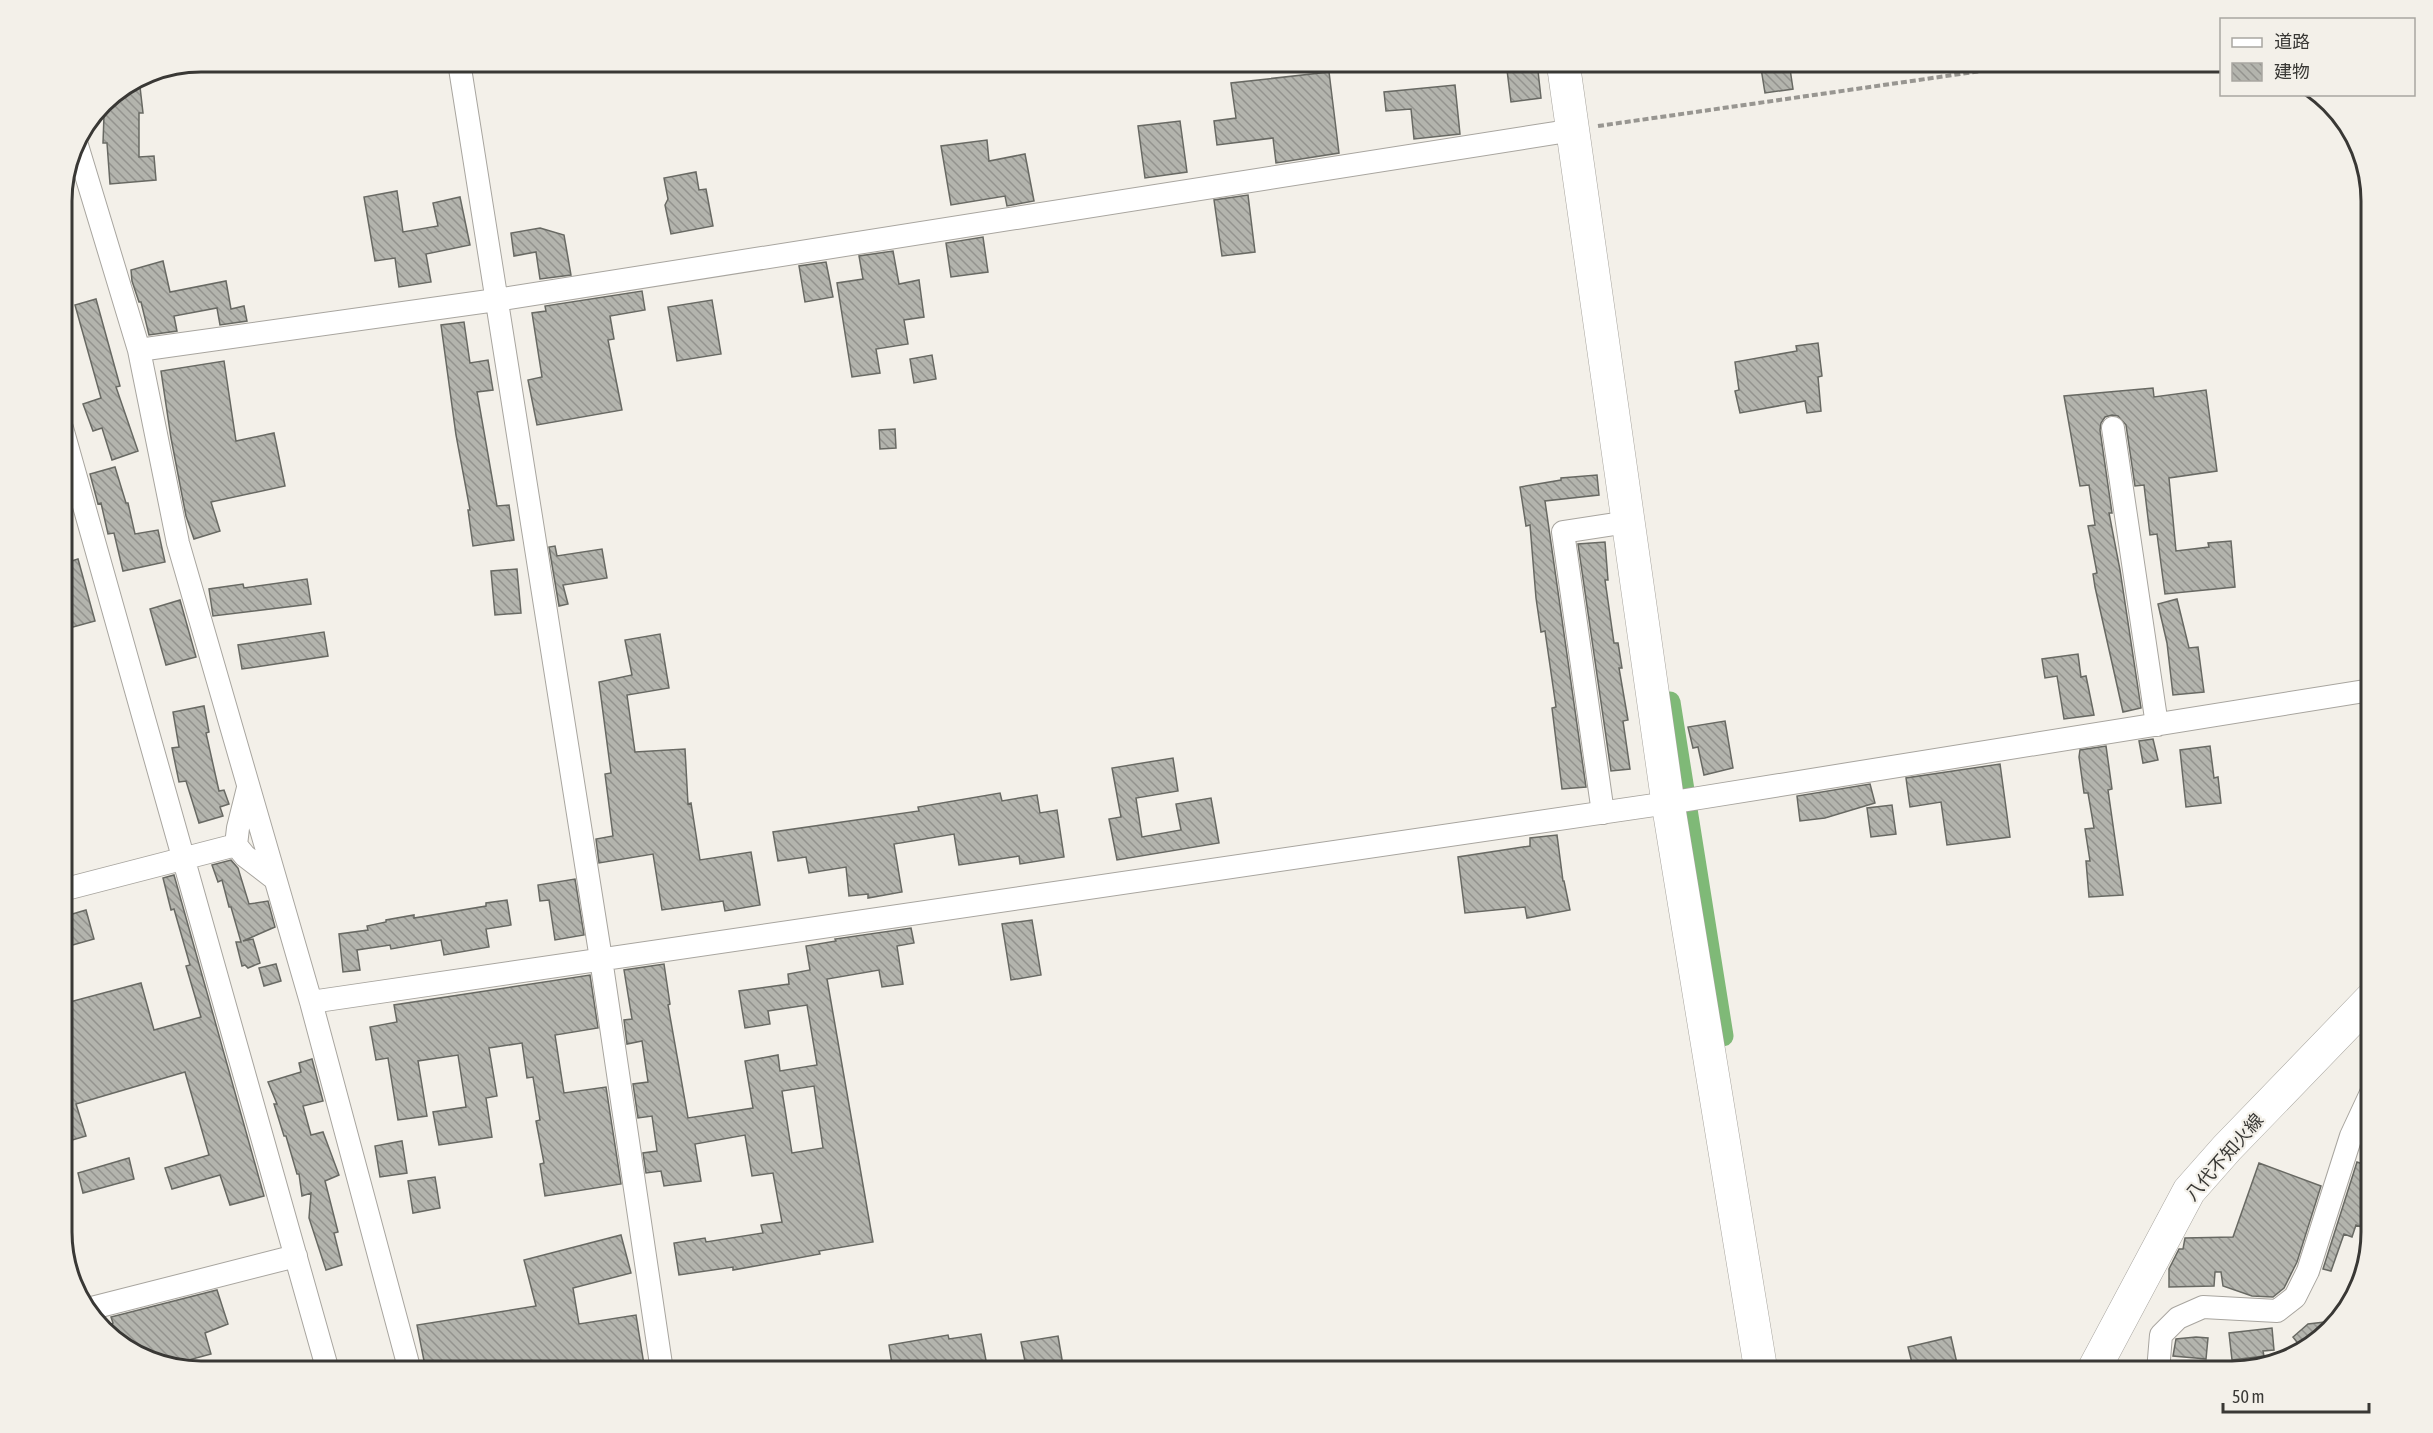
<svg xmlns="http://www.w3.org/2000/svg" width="2433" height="1433" viewBox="0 0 2433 1433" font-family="'Asap Condensed','Noto Sans JP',sans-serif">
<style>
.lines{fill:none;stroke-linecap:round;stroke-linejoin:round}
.canal{stroke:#7fb977;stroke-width:21}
.building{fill:url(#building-back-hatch);stroke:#686963;stroke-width:1.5;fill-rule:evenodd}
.street-casing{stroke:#a8a59f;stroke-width:24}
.secondary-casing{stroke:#a8a59f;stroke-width:34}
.path{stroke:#989691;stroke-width:4;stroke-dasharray:6 3;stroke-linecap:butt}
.street{stroke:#fff;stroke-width:22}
.secondary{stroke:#fff;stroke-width:33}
.labels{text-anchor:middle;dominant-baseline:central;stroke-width:4.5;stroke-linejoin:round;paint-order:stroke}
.street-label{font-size:18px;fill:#393835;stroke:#f3f0e9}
.rim{fill:none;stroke:#393835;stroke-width:3}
</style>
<defs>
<pattern id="building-back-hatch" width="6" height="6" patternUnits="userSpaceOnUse" patternTransform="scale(1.5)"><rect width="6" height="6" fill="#b3b4ad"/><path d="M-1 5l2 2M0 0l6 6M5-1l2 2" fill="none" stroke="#93938e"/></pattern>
</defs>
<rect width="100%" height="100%" fill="#f3f0e9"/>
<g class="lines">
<path class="canal" d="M1670,702L1723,1036"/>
</g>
<path class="building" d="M1506,62H1537L1541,98L1511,102Z
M1760,62H1789L1793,89L1765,93Z
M1329,72L1339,153L1276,163L1273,138L1217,145L1214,121L1236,118L1231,83Z
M139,78L143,113H139V157L154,156L156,180L110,184L107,143H103L104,115H94L103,102Z
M1455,85L1460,134L1414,139L1411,109L1386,111L1384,92Z
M1180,121L1187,172L1145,178L1138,126Z
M987,140L989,161L1025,154L1034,201L1007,206L1005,196L951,205L941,146Z
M696,172L699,190L706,189L713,226L671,234L665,205L668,199L664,178Z
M397,191L403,232L438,226L433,203L460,197L470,245L426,254L431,282L399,287L395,258L375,261L364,197Z
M1248,195L1255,252L1222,256L1214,200Z
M540,228L564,235L571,275L540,279L536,252L514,256L511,233Z
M983,237L988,272L951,277L946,243Z
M893,251L899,284L919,280L924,317L904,320L908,344L876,349L880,373L852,377L837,283L863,279L859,256Z
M163,261L170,292L226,281L231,309L244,306L247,321L220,325L217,308L174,316L177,331L149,335L141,302H139L132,281L131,270Z
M826,262L833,297L805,302L799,266Z
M642,291L645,310L610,316L614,339L608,340L622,410L537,425L528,380L542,377L532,313L546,311L545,306Z
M96,299L120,386L116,387L138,451L112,460L102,428L93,431L83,404L101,398L75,305Z
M712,300L721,354L677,361L668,307Z
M464,322L470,363L488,360L493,390L477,392L497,506L509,505L514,540L473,546L468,510H470L456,435L441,325Z
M1818,343L1822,376L1818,377L1821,411L1807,413L1805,401L1740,413L1735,391L1739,390L1735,362L1797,351L1796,346Z
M932,355L936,379L914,383L910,359Z
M224,361L236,441L274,433L285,486L211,502L220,531L194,539L186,516L171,438L161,371Z
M2153,388L2154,397L2206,390L2217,471L2169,478L2176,551L2209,547L2208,543L2231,541L2235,587L2165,594L2157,534L2150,535L2144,485L2135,486L2126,425L2118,416L2112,415L2105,417L2101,423L2100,430L2112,513H2109L2120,570L2141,708L2123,712L2095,587L2093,574L2097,573L2088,526L2095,525L2089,485L2080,486L2064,396Z
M895,429L896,448L880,449L879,430Z
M115,467L126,503H128L135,534L158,530L165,562L123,571L114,533L108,534L101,503L98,504L90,474Z
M1597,475L1599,495L1545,501L1586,787L1562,789L1552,708L1556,707L1545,631L1541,632L1536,598L1530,525L1526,526L1520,487L1561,480V478Z
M1605,542L1608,580H1605L1614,643H1618L1622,668H1619L1628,720L1623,721L1630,769L1611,771L1578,544Z
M555,546L557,556L602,549L607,578L563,585L568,604L559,606L549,547Z
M78,559L95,621L62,630V564Z
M517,569L521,613L495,615L491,571Z
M307,579L311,604L213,616L209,589L243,584L244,588Z
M2177,599L2189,648L2198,647L2204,692L2173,695L2167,643L2158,604Z
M180,600L196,657L166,665L150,609Z
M324,632L328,656L242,669L238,645Z
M660,634L669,688L627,695L635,752L685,749L688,804L691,803L700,860L751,852L760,905L725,911L723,901L662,910L653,854L599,863L596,839L613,836L605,774L611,773L599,682L632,675L625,640Z
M2078,654L2081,677L2086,676L2094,715L2064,719L2057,676L2045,678L2042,659Z
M204,706L209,732L206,733L219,791L224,790L229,804L220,807L223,816L199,823L186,781L179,782L172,748L179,747L173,712Z
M1725,721L1733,768L1704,775L1698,747L1693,748L1688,727Z
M2153,739L2158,760L2143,763L2139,741Z
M2106,746L2112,789L2108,790L2123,895L2089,897L2086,861H2090L2085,829L2094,828L2088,793H2084L2079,757L2080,750Z
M2210,746L2214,778L2218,777L2221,803L2186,807L2180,750Z
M1173,758L1178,791L1136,798L1142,837L1181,830L1176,804L1211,798L1219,843L1117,860L1109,819L1121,817L1112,768Z
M2000,764L2010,837L1947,845L1941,802L1910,807L1906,778Z
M1870,784L1875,803L1825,818L1800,821L1797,796Z
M1000,793L1002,801L1037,795L1040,813L1057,810L1064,857L1020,864L1019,856L959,865L954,834L894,844L902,892L868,898V894L849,896L846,867L809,873L806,857L778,861L773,832L919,811L918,807Z
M1892,805L1896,834L1871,837L1867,808Z
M1557,835L1563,881H1564L1570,910L1527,918L1525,907L1465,913L1458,857L1530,846V838Z
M231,860L238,868L249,904L268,901L275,927L243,941L253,939L260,963L248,968L245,965L242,966L236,942H241L231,907H229L222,880L218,882L212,865Z
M174,875L264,1196L230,1205L220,1175L172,1189L165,1168L209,1155L185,1072L76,1104L86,1136L62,1143V1004L141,983L154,1030L201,1017L186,966L190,965L174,909L171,910L163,878Z
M575,879L584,935L555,940L549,900L540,901L538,885Z
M507,900L511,925L486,929L489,947L444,955L441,940L391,949L390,945L357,950L360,970L343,972L339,934L368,930L367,926L386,922V920L414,915V918L486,906V903Z
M86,910L94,939L62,948V917Z
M1032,920L1041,975L1011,980L1002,924Z
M911,928L914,943L897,946L903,984L882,987L879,970L827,979L873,1242L819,1251L820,1254L761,1265L733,1270V1267L679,1275L674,1243L705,1238L706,1242L763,1233L761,1225L782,1222L773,1173L752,1176L745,1135L695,1144L701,1181L664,1186L661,1171L646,1173L643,1153L657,1151L652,1116L638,1118L633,1084L648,1082L642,1041L627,1044L624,1020L632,1019L624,970L664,964L670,1004L668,1005L688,1118L753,1108L745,1061L778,1055L780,1071L817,1065L807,1005L768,1011L770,1024L745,1028L739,991L789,984L788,974L810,970L806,946L836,941L835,939ZM814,1086L823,1148L792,1153L782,1091Z
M276,964L281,981L264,986L259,968Z
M590,975L598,1028L555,1035L564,1093L606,1087L621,1184L545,1196L540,1164L544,1163L536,1121L540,1120L533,1077L527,1078L522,1043L489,1048L497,1096L486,1098L492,1137L439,1145L433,1112L466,1107L458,1055L418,1061L427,1116L398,1120L388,1058L376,1060L370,1027L397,1022L394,1005Z
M312,1059L323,1101L303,1106L311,1135L323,1132L339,1175L325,1181L338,1232L334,1233L342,1265L326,1270L309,1218L311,1193L302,1196L299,1174H297L286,1136H284L274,1104H277L268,1082L301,1072L299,1063Z
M402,1141L407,1173L380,1177L375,1146Z
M129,1158L134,1179L83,1193L78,1173Z
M2357,1162L2371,1167L2372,1231L2356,1225L2352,1237L2344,1234L2331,1271L2323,1269Z
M2259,1163L2321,1186L2297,1262L2284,1288L2273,1297L2252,1296L2223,1286L2221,1272H2215L2214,1286L2169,1287V1269L2179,1249H2183L2185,1238L2233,1237Z
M435,1177L440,1208L413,1213L408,1181Z
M621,1235L631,1273L573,1288L579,1324L636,1315L645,1371H602L601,1366L562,1371H426L417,1325L536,1306L524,1260Z
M217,1290L228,1324L205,1333L211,1354L174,1364L138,1355L132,1353L104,1326L113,1323L111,1317Z
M2333,1321L2304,1351L2293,1337L2308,1324Z
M2272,1328L2274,1350L2263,1351L2264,1356L2232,1360L2229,1333Z
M981,1334L988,1371H893L889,1345L948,1335L949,1339Z
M1058,1336L1064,1371H1027L1021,1342Z
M1951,1337L1958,1368L1942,1371H1914L1908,1347Z
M2196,1337L2208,1338L2206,1359L2173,1356L2176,1339Z"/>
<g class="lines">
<g class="street-casing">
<path id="street" d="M459,62L601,959L662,1371
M76,142L139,350L178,543L311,1002L410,1371
M139,350L496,300L1574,130
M62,428L328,1371
M2113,428L2157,725
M248,788L238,828L236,845L245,856L275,879
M1603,813L1563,532L1628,522
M62,890L236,845
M311,1002L1668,803L2371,690
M88,1309L296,1256
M2158,1371L2161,1335L2178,1318L2203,1307L2277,1311L2295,1297L2308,1271L2351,1136L2371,1093"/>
</g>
<g class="secondary-casing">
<path id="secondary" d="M1563,62L1668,803L1761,1371
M2093,1371L2189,1191L2227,1148L2371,999"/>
</g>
<path class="path" d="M1598,126L2044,62"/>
<use href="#street" class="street"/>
<use href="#secondary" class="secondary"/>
</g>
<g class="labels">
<g class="street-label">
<text transform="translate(2224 1157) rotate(-49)">八代不知火線</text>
</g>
</g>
<path d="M0 0H2433V1433H0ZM201 72H2232A129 129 0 0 1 2361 201V1232A129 129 0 0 1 2232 1361H201A129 129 0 0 1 72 1232V201A129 129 0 0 1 201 72Z" fill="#f3f0e9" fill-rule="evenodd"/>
<path class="rim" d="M201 72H2232A129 129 0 0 1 2361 201V1232A129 129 0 0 1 2232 1361H201A129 129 0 0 1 72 1232V201A129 129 0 0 1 201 72Z"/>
<rect x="2220" y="18" width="195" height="78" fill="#f3f0e9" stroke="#a9a6a1" stroke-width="1.5"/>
<rect x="2232" y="38" width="30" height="9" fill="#ffffff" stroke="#a9a6a1" stroke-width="1.5"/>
<text x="2274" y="48" font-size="18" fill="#393835">道路</text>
<rect x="2232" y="63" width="30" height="18" fill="url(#building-back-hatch)" stroke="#a9a6a1" stroke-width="1.5"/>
<text x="2274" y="78" font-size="18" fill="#393835">建物</text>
<path d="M2223 1403v9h146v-9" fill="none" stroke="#393835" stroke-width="3"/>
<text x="2232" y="1403" font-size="18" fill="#393835" stroke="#f3f0e9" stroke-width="4.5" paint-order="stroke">50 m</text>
</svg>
